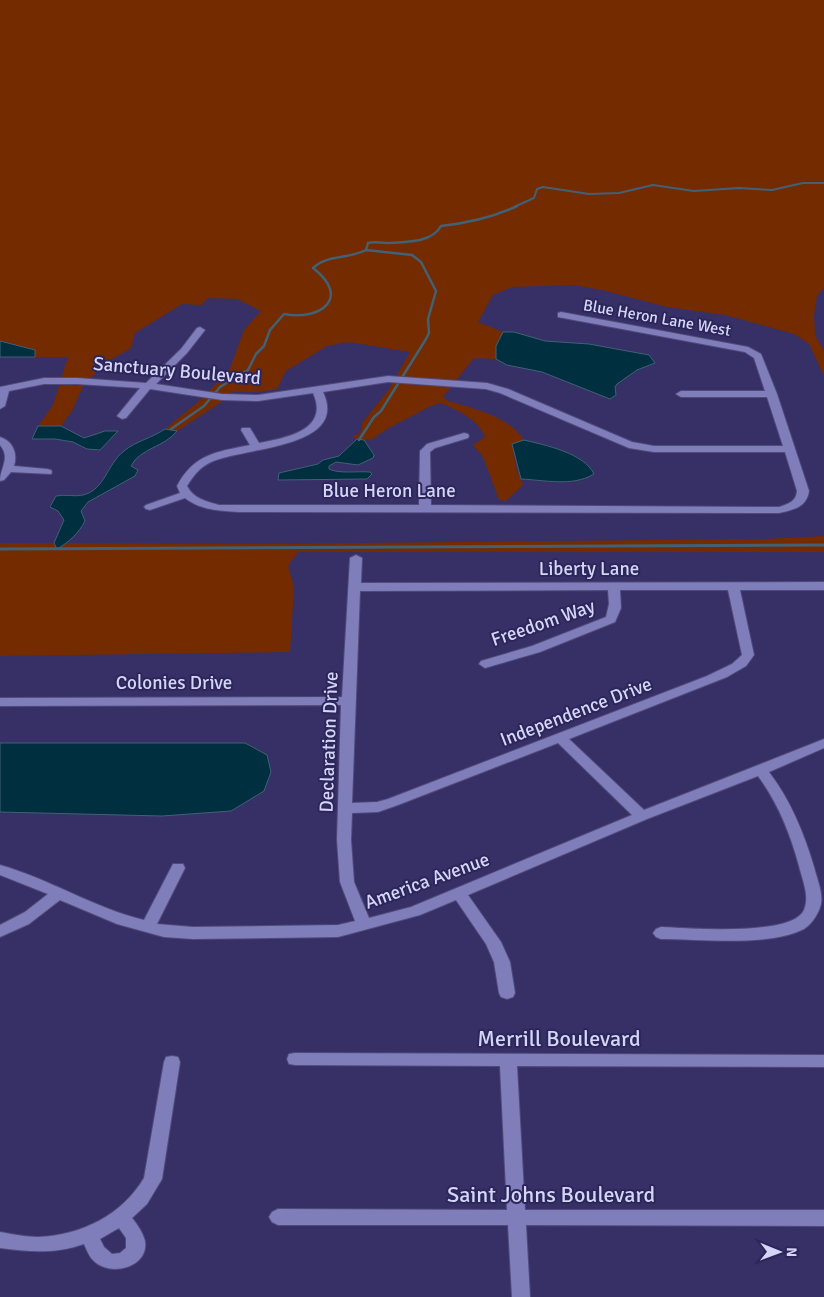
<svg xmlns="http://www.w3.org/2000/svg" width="824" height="1297" viewBox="0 0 824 1297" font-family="Signika,sans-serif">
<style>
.green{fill:#742b00}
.water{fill:#002f3f;stroke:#406176}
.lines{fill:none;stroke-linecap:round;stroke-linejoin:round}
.stream-far2{stroke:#406176;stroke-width:2}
.stream-far1{stroke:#406176;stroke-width:2.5}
.stream{stroke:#406176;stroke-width:3}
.minor-casing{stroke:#514b7a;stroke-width:2}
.minor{fill:#807dbb;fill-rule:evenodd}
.labels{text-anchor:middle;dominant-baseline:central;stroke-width:4;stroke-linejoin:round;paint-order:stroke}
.far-street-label{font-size:16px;fill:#d5d5f7;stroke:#2c265b}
.street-label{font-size:19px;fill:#d5d5f7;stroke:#2c265b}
.near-street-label{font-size:22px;fill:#d5d5f7;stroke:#2c265b}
</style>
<rect width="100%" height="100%" fill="#363066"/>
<path class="green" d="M0,0H824V288L817,296L814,314L815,335L824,351V376L809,344L794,334L725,315L667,307L602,290L573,285L512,287L493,295L478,322L503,332L496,346V359L474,358L443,397L448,401C475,409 508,416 524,440L512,445L517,471L523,485L506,501L499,500L483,457L473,445L485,437C477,418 458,411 441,403L431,406L387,429L371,440L357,439L352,436L360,434L362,423L389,389L410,352L348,342L327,346L286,371L277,389L257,392H231L220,403L177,431L165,429L198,402L229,371L244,330L261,311L237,299L208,298L201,305L182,304L135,333L131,348L105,363L83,386L72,411L61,426H38L53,405L68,357H35V350L0,341Z
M824,536V552H298L288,566L294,587L290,652L0,656V543H54L57,549L67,543L242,544L765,539Z"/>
<path class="water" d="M503,332H514L545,341L589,344L649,355L655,363L637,370L617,384L615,387L616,395L610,399L542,372L507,365L496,359V346Z
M0,341L35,350V357H0Z
M38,426H61L84,438L105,431H118L100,450L87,449L73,442L55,439H32Z
M165,429L177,431C165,447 140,448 131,466L138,470L135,476L88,502L81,511L85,521C79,533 68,543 57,549L54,543L64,520L58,511L50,507L56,496C65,494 74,497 83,495C105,490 107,464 124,451C136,441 152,438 165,429Z
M357,439L364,440L374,455L373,458L358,465L336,462L329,466V469C339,474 357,471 370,472L372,474L367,479L278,480L279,473L318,464L323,460L339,456Z
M524,440C545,445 584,453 594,474C573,487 544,480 521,479L512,444Z
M0,743H245L267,755L271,772L264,791L231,811L162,816L0,812Z"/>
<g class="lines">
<path class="stream-far2" d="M514,207L534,198L537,189L543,187L589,194L619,193L653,185L694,191L739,188L772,190L803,183H824"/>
<path class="stream-far1" d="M171,429L204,406L220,387L248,370L256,354L264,346L270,330L284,314C320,321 352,298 313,268C328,254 349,259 366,250L368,243C375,241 380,243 387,243C405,242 432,243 441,226C468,223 492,218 517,206
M359,440L374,417L381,411L426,339L429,333L428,319L436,291L421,262L412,255L366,250"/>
<path class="stream" d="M0,549L824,545"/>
<g class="minor-casing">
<path id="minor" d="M561,312L748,347L761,354L777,394L809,491C807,507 793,510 779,513L239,512C220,511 200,510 185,498L150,510L146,509L144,507L146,505L180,493L177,486C194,454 216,452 250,445L241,430L242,428H250L259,443C286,438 330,430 313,393L258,401L222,400L150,389L126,418L122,419L117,416L140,388L77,384H44L9,391L5,406L0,409V387L44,378H77L146,383L181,349L197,328L200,327L205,330L187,353L156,384L222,394L258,395L388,376L487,383L508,389L632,442L654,446H783L767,397H681L676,394L681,391H765L754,358L745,352L558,317V313ZM388,382L486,389L500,393L629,448L654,452H785L797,491C796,502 788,504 779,507L431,505L430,452L435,448L468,438L469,436L468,434L464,433L427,444L420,451L419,505H219C206,501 194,499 187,486C194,475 199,468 211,462C242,447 350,449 323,392Z
M0,437C13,441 18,454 14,466L47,469L51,470L52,472L51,474L11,472L4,480L0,481C0,468 11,458 0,445Z
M356,555L362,558L361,583L824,582V590H740L754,655L746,666L727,677L569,739L644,810L824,739V748L769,772C791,801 804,833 814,867C817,879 823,892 821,904C819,913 812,924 804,929C768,947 701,939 661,939L656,937L653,933L656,929L661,927C688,928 792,937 804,910C810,896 802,879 799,866C790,833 778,803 758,776L647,819L468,895L501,942L510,962L515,993L513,997L507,999L501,997L499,993L494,962L486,944L456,900L420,915L338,937L193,939L164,937L117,924L60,900L29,924L0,937V925L25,912L48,894L0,875V865C50,879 94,908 144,920L173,864H183L185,868L157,924L193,927L338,925L355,921L340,882L337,840L341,705L0,706V698L342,697L350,558ZM608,590L609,604L606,617L532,646L481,661L479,664L485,668L540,652L615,622L621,608L620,590H728L742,655L732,664L707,676L388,799L377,802L352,803L360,591ZM558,743L632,815L411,907L369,918L354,882L351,840L352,813L378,812L398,805Z
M295,1053L824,1055V1067L517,1066L525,1210H824V1226L526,1225L530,1297H512L508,1225H278L272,1222L269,1217L272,1212L278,1209L507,1210L500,1066L295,1065L289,1064L287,1059L289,1054Z
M172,1056L178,1057L180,1062L162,1179L147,1204L132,1218C137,1224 143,1233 145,1241C149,1268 110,1277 94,1261C89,1257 87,1250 84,1244C55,1254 30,1252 0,1248V1232C12,1234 26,1237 38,1237C82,1235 122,1215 144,1178L164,1062L166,1057ZM119,1228L126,1238V1248L120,1253L112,1254L104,1247L100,1239Z"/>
</g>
<use href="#minor" class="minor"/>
</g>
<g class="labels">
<g class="far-street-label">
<text transform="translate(657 318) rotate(10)">Blue Heron Lane West</text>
</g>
<g class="street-label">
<text transform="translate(177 371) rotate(5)">Sanctuary Boulevard</text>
<text x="389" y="491">Blue Heron Lane</text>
<text x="589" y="569">Liberty Lane</text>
<text transform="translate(543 623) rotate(-19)">Freedom Way</text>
<text x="174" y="683">Colonies Drive</text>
<text transform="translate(576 712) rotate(-21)">Independence Drive</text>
<text transform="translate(329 742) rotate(-88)">Declaration Drive</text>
<text transform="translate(427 881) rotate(-20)">America Avenue</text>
</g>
<g class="near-street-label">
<text x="559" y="1038">Merrill Boulevard</text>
<text x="551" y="1194">Saint Johns Boulevard</text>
</g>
</g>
<g transform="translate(779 1252) rotate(91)" stroke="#2c265b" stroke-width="4" paint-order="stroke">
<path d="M0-4L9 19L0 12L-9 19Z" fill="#d5d5f7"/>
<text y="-8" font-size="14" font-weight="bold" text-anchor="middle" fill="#d5d5f7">N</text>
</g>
</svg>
